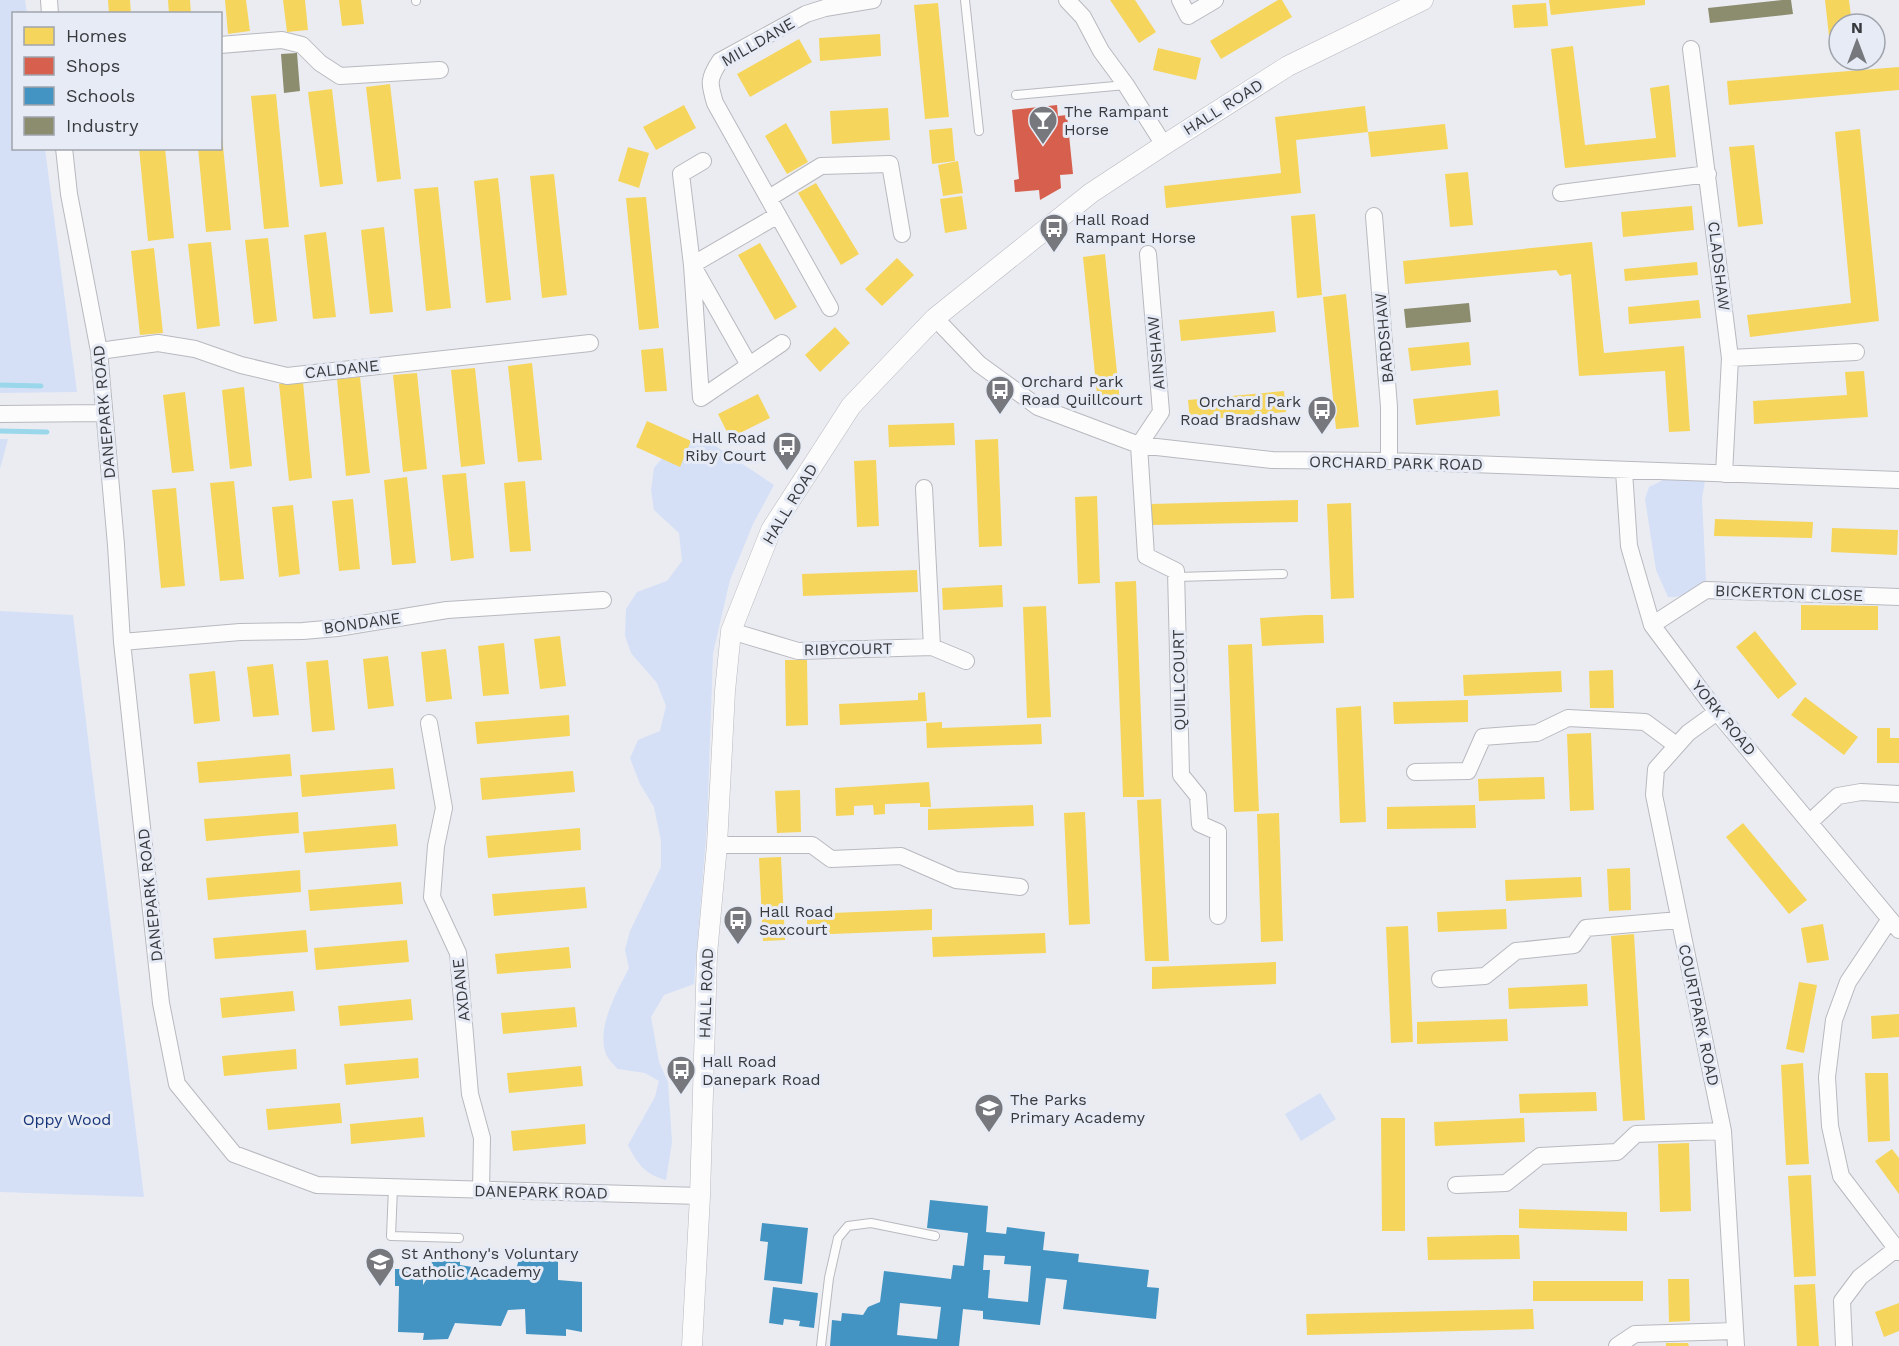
<svg xmlns="http://www.w3.org/2000/svg" width="1899" height="1346" viewBox="0 0 1899 1346" font-family="'Work Sans',sans-serif">
<style>
.green{fill:#d5e0f6}
.homes{fill:#f6d55c}
.shops{fill:#d6604d}
.schools{fill:#4393c3;fill-rule:evenodd}
.industry{fill:#8c8c6e}
.lines{fill:none;stroke-linecap:round;stroke-linejoin:round}
.stream{stroke:#9ad7ea;stroke-width:5}
.service-casing{stroke:#b8b9be;stroke-width:10}
.minor-casing{stroke:#b8b9be;stroke-width:18}
.tertiary-casing{stroke:#b8b9be;stroke-width:21}
.service{stroke:#fcfcfd;stroke-width:8}
.minor{stroke:#fcfcfd;stroke-width:16}
.tertiary{stroke:#fcfcfd;stroke-width:20}
.labels{text-anchor:middle;dominant-baseline:central;stroke-width:6;stroke-linejoin:round;paint-order:stroke}
.street-label{font-size:16px;fill:#383a3e;stroke:#e6ebf5}
.poi-label{font-size:16px;fill:#383a3e;stroke:#e6ebf5;text-anchor:start}
.park-label{font-size:16px;fill:#173578;stroke:#e6ebf5}
</style>
<rect width="100%" height="100%" fill="#eaecf2"/>
<path class="green" d="M0,0H25L27,13L14,14V148L45,149L77,392L0,393Z
M0,439H8L0,469Z
M705,439L774,485L753,524L730,580L713,653L707,826L694,984L664,995L651,1017L659,1062L668,1082L672,1142L666,1180C646,1175 637,1164 628,1145L655,1097L659,1081L645,1073L618,1069C614,1065 608,1059 606,1054C596,1027 617,992 629,968L625,950L630,931L661,867V841L654,807L640,784L630,758L638,740L660,731L666,706L657,683L631,653L625,636L626,609L637,592L667,581L682,561L679,533L654,510L651,490L654,468L675,443Z
M1663,480H1705L1702,499L1706,581C1695,591 1684,598 1668,597L1656,570L1645,499L1649,487Z
M0,611L73,615L144,1197L0,1192Z
M1320,1093L1336,1119L1301,1141L1285,1114Z"/>
<path class="homes" d="M108,0H130L131,14H109Z
M168,0H190L191,14H169Z
M225,0H246L250,31L228,34Z
M283,0H305L308,30L287,32Z
M339,0H361L364,24L342,26Z
M1110,0H1135L1156,32L1139,43Z
M1278,0H1282L1292,17L1221,59L1210,41Z
M1549,0H1645V5L1551,15Z
M1825,0H1849L1852,24H1839V35L1829,36Z
M938,3L949,117L925,119L914,5Z
M1546,3L1548,26L1514,28L1512,5Z
M880,34L881,56L820,61L819,38Z
M799,39L812,62L750,97L737,74Z
M1573,46L1585,145L1656,138L1650,88L1669,85L1676,157L1565,168L1551,49Z
M1158,48L1201,58L1196,80L1153,70Z
M1899,67V90L1729,105L1727,81Z
M390,84L401,179L377,182L366,87Z
M332,89L343,184L320,187L308,92Z
M276,94L289,227L264,229L251,96Z
M684,105L696,128L656,150L643,127Z
M1365,106L1368,132L1296,140L1301,193L1166,208L1164,186L1281,173L1275,117Z
M888,108L890,140L832,144L830,111Z
M786,123L808,162L787,174L765,136Z
M1445,124L1448,149L1371,157L1368,132Z
M952,128L955,161L932,164L929,130Z
M1860,129L1879,321L1750,337L1747,315L1851,303L1835,132Z
M220,135H222L231,230L206,232L198,148H220Z
M1754,145L1763,224L1738,227L1729,147Z
M628,147L649,153L639,188L618,181Z
M139,148H165L174,238L148,241Z
M958,161L963,193L943,196L938,165Z
M1468,172L1473,225L1450,227L1445,174Z
M554,174L567,295L542,298L530,176Z
M498,178L511,300L486,303L474,181Z
M816,183L859,254L841,265L798,193Z
M438,187L451,308L426,311L414,189Z
M962,196L967,229L945,233L940,199Z
M646,197L659,328L639,330L626,198Z
M1692,206L1694,230L1623,237L1621,212Z
M1315,214L1322,295L1297,298L1291,216Z
M384,227L393,312L370,314L361,230Z
M326,232L336,317L313,319L304,235Z
M268,238L277,321L254,324L245,240Z
M211,242L220,326L197,329L188,244Z
M1592,242L1604,353L1684,346L1690,431L1669,432L1665,371L1579,376L1571,274L1560,276L1556,270L1405,284L1403,261Z
M760,243L797,307L775,320L738,255Z
M154,248L163,333L140,335L131,251Z
M1105,254L1120,402L1098,404L1083,257Z
M897,258L914,275L882,306L865,289Z
M1697,262L1698,275L1625,281L1624,269Z
M1346,294L1359,427L1336,429L1323,297Z
M1699,300L1701,318L1629,324L1628,307Z
M1274,311L1276,332L1181,341L1179,320Z
M835,327L850,343L820,372L805,355Z
M1469,342L1471,365L1411,371L1408,348Z
M663,348L667,391L645,392L641,350Z
M532,363L542,460L518,462L508,366Z
M475,368L485,464L461,467L451,370Z
M1864,371L1868,417L1754,424L1753,401L1847,395L1845,372Z
M417,373L427,469L403,472L393,375Z
M360,377L370,473L346,476L337,379Z
M303,382L312,478L289,481L279,384Z
M244,387L252,466L230,469L222,390Z
M1498,390L1500,416L1416,425L1413,399Z
M1284,391L1286,412L1190,421L1188,400Z
M185,392L194,471L172,473L163,395Z
M758,394L770,418L730,438L718,414Z
M647,421L691,441L680,467L636,447Z
M954,423L955,445L889,447L888,425Z
M998,439L1002,546L979,547L975,440Z
M876,460L879,526L857,527L854,461Z
M466,473L474,558L451,561L442,475Z
M407,477L416,563L392,565L384,480Z
M234,481L244,579L220,581L210,483Z
M525,481L531,551L510,552L504,483Z
M176,488L185,586L161,588L152,490Z
M1097,496L1100,583L1078,584L1075,497Z
M353,499L360,569L339,571L332,501Z
M1298,500V522L1151,525V504Z
M1351,503L1354,598L1331,599L1327,504Z
M293,505L300,574L279,577L272,507Z
M1715,519L1813,522L1812,538L1714,536Z
M1832,528L1898,530L1897,555L1831,552Z
M917,570L918,592L803,596L802,574Z
M1136,581L1144,797H1123L1115,582Z
M1002,585L1003,607L943,610L942,588Z
M1801,605L1878,606V630H1801Z
M1046,606L1051,717L1027,718L1023,607Z
M1307,615H1323L1324,643L1262,646L1260,618Z
M1755,631L1797,684L1778,699L1736,647Z
M560,636L566,686L540,689L534,639Z
M504,643L509,694L483,696L478,646Z
M1252,644L1259,811L1234,812L1228,645Z
M446,649L452,699L426,702L421,652Z
M388,656L394,706L368,709L363,659Z
M328,660L335,730L312,732L306,662Z
M785,660H807L808,725L786,726Z
M273,664L279,715L253,717L247,667Z
M1613,670L1614,708H1590L1589,671Z
M215,671L220,721L194,724L189,674Z
M1561,671L1562,692L1464,696L1463,675Z
M925,692L927,721L840,725L839,704L918,700V693Z
M1805,697L1858,737L1844,755L1791,715Z
M1468,700V722L1394,724L1393,702Z
M1361,706L1366,822L1340,823L1336,708Z
M569,715L570,736L477,744L475,722Z
M942,722V728L1041,724L1042,744L927,748L926,723Z
M1877,728H1890V738H1899V763H1877Z
M1591,733L1594,810L1570,811L1567,734Z
M290,754L292,776L199,783L197,762Z
M393,768L395,789L302,797L300,775Z
M573,771L575,792L482,800L480,778Z
M1544,777L1545,799L1479,801L1478,779Z
M929,782L931,807H920V803L885,804V814L874,815L873,805L854,806V815L836,816L835,788Z
M800,790L801,832L777,833L775,791Z
M1161,799L1169,961H1145L1137,800Z
M1033,805L1034,826L928,830V809Z
M1475,805L1476,828L1387,829V807Z
M298,812L299,833L206,841L204,819Z
M1085,812L1090,924L1069,925L1064,813Z
M1279,813L1283,941L1261,942L1257,814Z
M1743,823L1807,900L1789,914L1726,837Z
M396,824L398,846L305,853L303,832Z
M580,828L581,850L488,858L486,836Z
M781,857L785,940L763,941L759,858Z
M1630,868L1631,910L1609,911L1607,869Z
M300,870L301,892L208,900L206,878Z
M1581,877L1582,897L1506,901L1505,880Z
M401,882L403,904L310,911L308,890Z
M585,887L587,908L494,916L492,894Z
M932,909V930L807,935V914Z
M1506,909L1507,929L1438,932L1437,912Z
M1823,924L1829,960L1807,963L1801,928Z
M1408,926L1413,1042L1391,1043L1386,927Z
M306,930L308,952L215,959L213,938Z
M1045,933L1046,953L933,957L932,937Z
M1634,934L1645,1120L1623,1121L1611,936Z
M407,940L409,962L316,970L314,948Z
M569,947L571,968L497,974L495,954Z
M1276,962V984L1152,989V967Z
M1799,982L1817,985L1804,1053L1786,1049Z
M1587,984L1588,1006L1509,1009L1508,988Z
M293,991L295,1011L222,1018L220,998Z
M411,999L413,1020L340,1026L338,1006Z
M575,1007L577,1027L503,1034L501,1013Z
M1899,1014V1037L1872,1039L1871,1016Z
M1507,1019L1508,1041L1417,1044V1022Z
M296,1049L297,1069L224,1076L222,1056Z
M418,1058L419,1078L346,1085L344,1064Z
M1803,1063L1809,1164L1786,1165L1781,1065Z
M581,1066L583,1086L509,1093L507,1073Z
M1865,1073H1888L1890,1141L1868,1142Z
M1596,1092L1597,1111L1520,1113L1519,1094Z
M340,1103L342,1123L268,1130L266,1109Z
M423,1117L425,1137L351,1144L350,1124Z
M1381,1118H1405V1231H1382Z
M1524,1118L1525,1142L1435,1146L1434,1122Z
M585,1124L586,1144L513,1151L511,1131Z
M1689,1143L1691,1211L1660,1212L1658,1144Z
M1892,1149L1899,1158V1194L1875,1161Z
M1811,1175L1816,1276L1794,1277L1788,1176Z
M1519,1209L1627,1212V1231L1519,1228Z
M1500,1235H1519L1520,1259L1428,1260L1427,1237Z
M1668,1279H1689L1690,1321L1669,1322Z
M1533,1281H1643V1301H1533Z
M1815,1284L1819,1346H1797L1794,1285Z
M1899,1303V1331L1884,1337L1875,1312Z
M1533,1309L1534,1329L1307,1335L1306,1314Z
M1666,1343H1688L1689,1346H1666Z"/>
<path class="shops" d="M1057,105L1058,116L1067,115L1073,174L1060,175L1061,188L1040,200L1039,190L1015,192L1014,180L1019,179L1012,110Z"/>
<path class="schools" d="M930,1200L988,1206L986,1232L1006,1234L1007,1227L1045,1232L1043,1250L1079,1254L1078,1262L1149,1270L1147,1287L1159,1288L1156,1319L1063,1309L1067,1280L1046,1278L1040,1325L983,1319V1311L963,1309L959,1346H830L832,1320L841,1321L842,1313L863,1315L868,1307L880,1302L884,1271L951,1279L953,1265L964,1266L968,1233L927,1228ZM984,1255L1005,1256L1004,1264L1031,1266L1028,1302L988,1298L990,1270H983ZM900,1303L941,1307L937,1339L897,1335Z
M762,1223L808,1228L802,1284L764,1280L768,1242L760,1241Z
M521,1251L558,1254V1280L582,1282V1332L566,1329V1336L526,1334L525,1309L508,1310L501,1326L455,1323L448,1339L423,1340L424,1333L398,1332L399,1286H395V1269H407V1272H423V1285L431,1272L432,1258H460V1265L515,1274Z
M773,1287L818,1293L814,1328L799,1326L800,1321L784,1319L783,1325L769,1323Z"/>
<path class="industry" d="M1782,0H1791L1793,14L1710,23L1708,8Z
M297,53L300,91L284,93L281,54Z
M1469,303L1471,322L1406,328L1404,309Z"/>
<g class="lines">
<path class="stream" d="M0,385L41,386
M0,431L47,432"/>
<g class="service-casing">
<path id="service" d="M416,0V1
M965,0L979,131
M1016,95L1126,85
M1177,577L1283,574
M393,1188L391,1236L459,1238
M821,1346L829,1278L838,1238L848,1226L871,1223L935,1236"/>
</g>
<g class="minor-casing">
<path id="minor" d="M49,0L50,14
M1067,0L1083,17L1101,51L1126,85L1164,145
M1180,0L1188,16L1215,0
M220,45L282,40L302,45L320,63L340,76L440,70
M1691,49L1730,358L1724,474
M64,148L69,194L99,351L116,545L122,642L161,1003L177,1084L234,1154L317,1185L700,1196
M703,161L681,174L692,265L778,215
M1561,193L1708,174
M769,198L821,166L890,164L902,234
M1374,216L1389,407V461
M692,265L701,398L782,343
M694,268L749,365
M830,308L715,103C709,83 708,79 720,61L806,14L825,8L873,0
M935,318L979,364L1038,407L1139,445L1272,460L1389,461L1899,480
M99,351L158,343L195,349L241,365L287,376L590,343
M1730,358L1856,352
M0,414L104,413
M1139,445L1146,556L1176,571L1181,775L1198,796L1200,824L1218,832V916
M1139,445L1161,412L1148,254
M1624,471L1629,546L1652,625L1717,712L1899,930
M924,488L932,647
M1652,625L1706,590L1899,597
M731,631L798,651L932,647L966,661
M122,642L240,632L303,631L337,628L447,610L603,600
M1717,712L1688,733L1656,769L1654,795L1723,1131L1736,1346
M429,723L444,808L436,846L432,897L458,953L470,1094L482,1138L481,1190
M1415,772L1468,771L1483,737L1537,733L1568,718L1645,722L1676,745
M1810,822L1838,796L1861,792L1899,794
M717,845H812L831,859L901,856L956,880L1020,887
M1890,919L1848,982L1834,1020L1827,1077L1830,1126L1841,1176L1899,1252
M1440,979L1485,976L1516,951L1574,945L1586,928L1679,920
M1456,1185L1506,1183L1540,1156L1617,1152L1636,1134L1723,1131
M1617,1346L1635,1334L1735,1331
M1844,1346L1842,1301L1860,1277L1896,1249"/>
</g>
<g class="tertiary-casing">
<path id="tertiary" d="M692,1346L700,1196L707,954L717,845L725,691L731,631L771,530L851,406L935,318L1091,193L1164,145L1288,66L1423,0"/>
</g>
<use href="#service" class="service"/>
<use href="#minor" class="minor"/>
<use href="#tertiary" class="tertiary"/>
</g>
<defs>
<g id="bar-pin" transform="scale(1.5)"><path d="M0 17L-7.5 6A9.5 9.5 0 1 1 7.5 6Z" fill="#76787d" stroke="#e6ebf5"/><path d="M-6-5H6L.8 .8V4.5H3.5V6h-7V4.5H-.8V.8Z" fill="#fff"/></g>
<g id="bus-pin" transform="scale(1.5)"><path d="M0 17L-7.5 6A9.5 9.5 0 1 1 7.5 6Z" fill="#76787d" stroke="#e6ebf5"/><path d="M-5-6H5V4H4V6H2V4H-2V6H-4V4H-5ZM-3.5-4V0h7V-4ZM-3.5 1.2v1.5H-2V1.2ZM2 1.2v1.5H3.5V1.2Z" fill="#fff"/></g>
<g id="school-pin" transform="scale(1.5)"><path d="M0 17L-7.5 6A9.5 9.5 0 1 1 7.5 6Z" fill="#76787d" stroke="#e6ebf5"/><path d="M0-5L7-2L0 1L-7-2ZM-4 1L0 2.5L4 1V4Q0 6-4 4Z" fill="#fff"/></g>
</defs>
<g fill-rule="evenodd">
<use href="#bar-pin" x="1043" y="120"/>
<use href="#bus-pin" x="1054" y="228"/>
<use href="#bus-pin" x="1000" y="390"/>
<use href="#bus-pin" x="1322" y="410"/>
<use href="#bus-pin" x="787" y="446"/>
<use href="#bus-pin" x="738" y="920"/>
<use href="#bus-pin" x="681" y="1070"/>
<use href="#school-pin" x="989" y="1108"/>
<use href="#school-pin" x="380" y="1262"/>
</g>
<g class="labels">
<g class="street-label">
<text transform="translate(758 42) rotate(-30)">MILLDANE</text>
<text transform="translate(1223 107) rotate(-32)">HALL ROAD</text>
<text transform="translate(1719 266) rotate(83)">CLADSHAW</text>
<text transform="translate(1384 338) rotate(-95)">BARDSHAW</text>
<text transform="translate(1156 353) rotate(-95)">AINSHAW</text>
<text transform="translate(342 369) rotate(-6)">CALDANE</text>
<text transform="translate(104 412) rotate(-95)">DANEPARK ROAD</text>
<text transform="translate(1396 463) rotate(1)">ORCHARD PARK ROAD</text>
<text transform="translate(790 504) rotate(-59)">HALL ROAD</text>
<text transform="translate(1789 593) rotate(2)">BICKERTON CLOSE</text>
<text transform="translate(362 623) rotate(-8)">BONDANE</text>
<text transform="translate(848 649) rotate(-1)">RIBYCOURT</text>
<text transform="translate(1179 680) rotate(-91)">QUILLCOURT</text>
<text transform="translate(1724 718) rotate(51)">YORK ROAD</text>
<text transform="translate(150 895) rotate(-96)">DANEPARK ROAD</text>
<text transform="translate(461 990) rotate(-96)">AXDANE</text>
<text transform="translate(706 993) rotate(-88)">HALL ROAD</text>
<text transform="translate(1699 1015) rotate(78)">COURTPARK ROAD</text>
<text transform="translate(541 1192) rotate(1)">DANEPARK ROAD</text>
</g>
<g class="poi-label">
<text x="1064" y="111">The Rampant<tspan x="1064" dy="18">Horse</tspan></text>
<text x="1075" y="219">Hall Road<tspan x="1075" dy="18">Rampant Horse</tspan></text>
<text x="1021" y="381">Orchard Park<tspan x="1021" dy="18">Road Quillcourt</tspan></text>
<text x="1301" y="401" text-anchor="end">Orchard Park<tspan x="1301" dy="18">Road Bradshaw</tspan></text>
<text x="766" y="437" text-anchor="end">Hall Road<tspan x="766" dy="18">Riby Court</tspan></text>
<text x="759" y="911">Hall Road<tspan x="759" dy="18">Saxcourt</tspan></text>
<text x="702" y="1061">Hall Road<tspan x="702" dy="18">Danepark Road</tspan></text>
<text x="1010" y="1099">The Parks<tspan x="1010" dy="18">Primary Academy</tspan></text>
<text x="401" y="1253">St Anthony's Voluntary<tspan x="401" dy="18">Catholic Academy</tspan></text>
</g>
<g class="park-label">
<text x="67" y="1119">Oppy Wood</text>
</g>
</g>
<rect x="12" y="12" width="210" height="138" fill="#e6ebf5" stroke="#a0a4ac" stroke-width="1.5"/>
<rect x="24" y="27" width="30" height="18" fill="#f6d55c" stroke="#a0a4ac" stroke-width="1.5"/>
<text x="66" y="42" font-size="18" fill="#383a3e">Homes</text>
<rect x="24" y="57" width="30" height="18" fill="#d6604d" stroke="#a0a4ac" stroke-width="1.5"/>
<text x="66" y="72" font-size="18" fill="#383a3e">Shops</text>
<rect x="24" y="87" width="30" height="18" fill="#4393c3" stroke="#a0a4ac" stroke-width="1.5"/>
<text x="66" y="102" font-size="18" fill="#383a3e">Schools</text>
<rect x="24" y="117" width="30" height="18" fill="#8c8c6e" stroke="#a0a4ac" stroke-width="1.5"/>
<text x="66" y="132" font-size="18" fill="#383a3e">Industry</text>
<g transform="translate(1857 42)"><circle r="28" fill="#e6ebf5" stroke="#a0a4ac" stroke-width="1.5"/>
<path d="M0-4.5L10 22L0 15L-10 22Z" fill="#76787d"/>
<text y="-9" font-size="16" font-weight="bold" text-anchor="middle" fill="#383a3e">N</text>
</g>
</svg>
